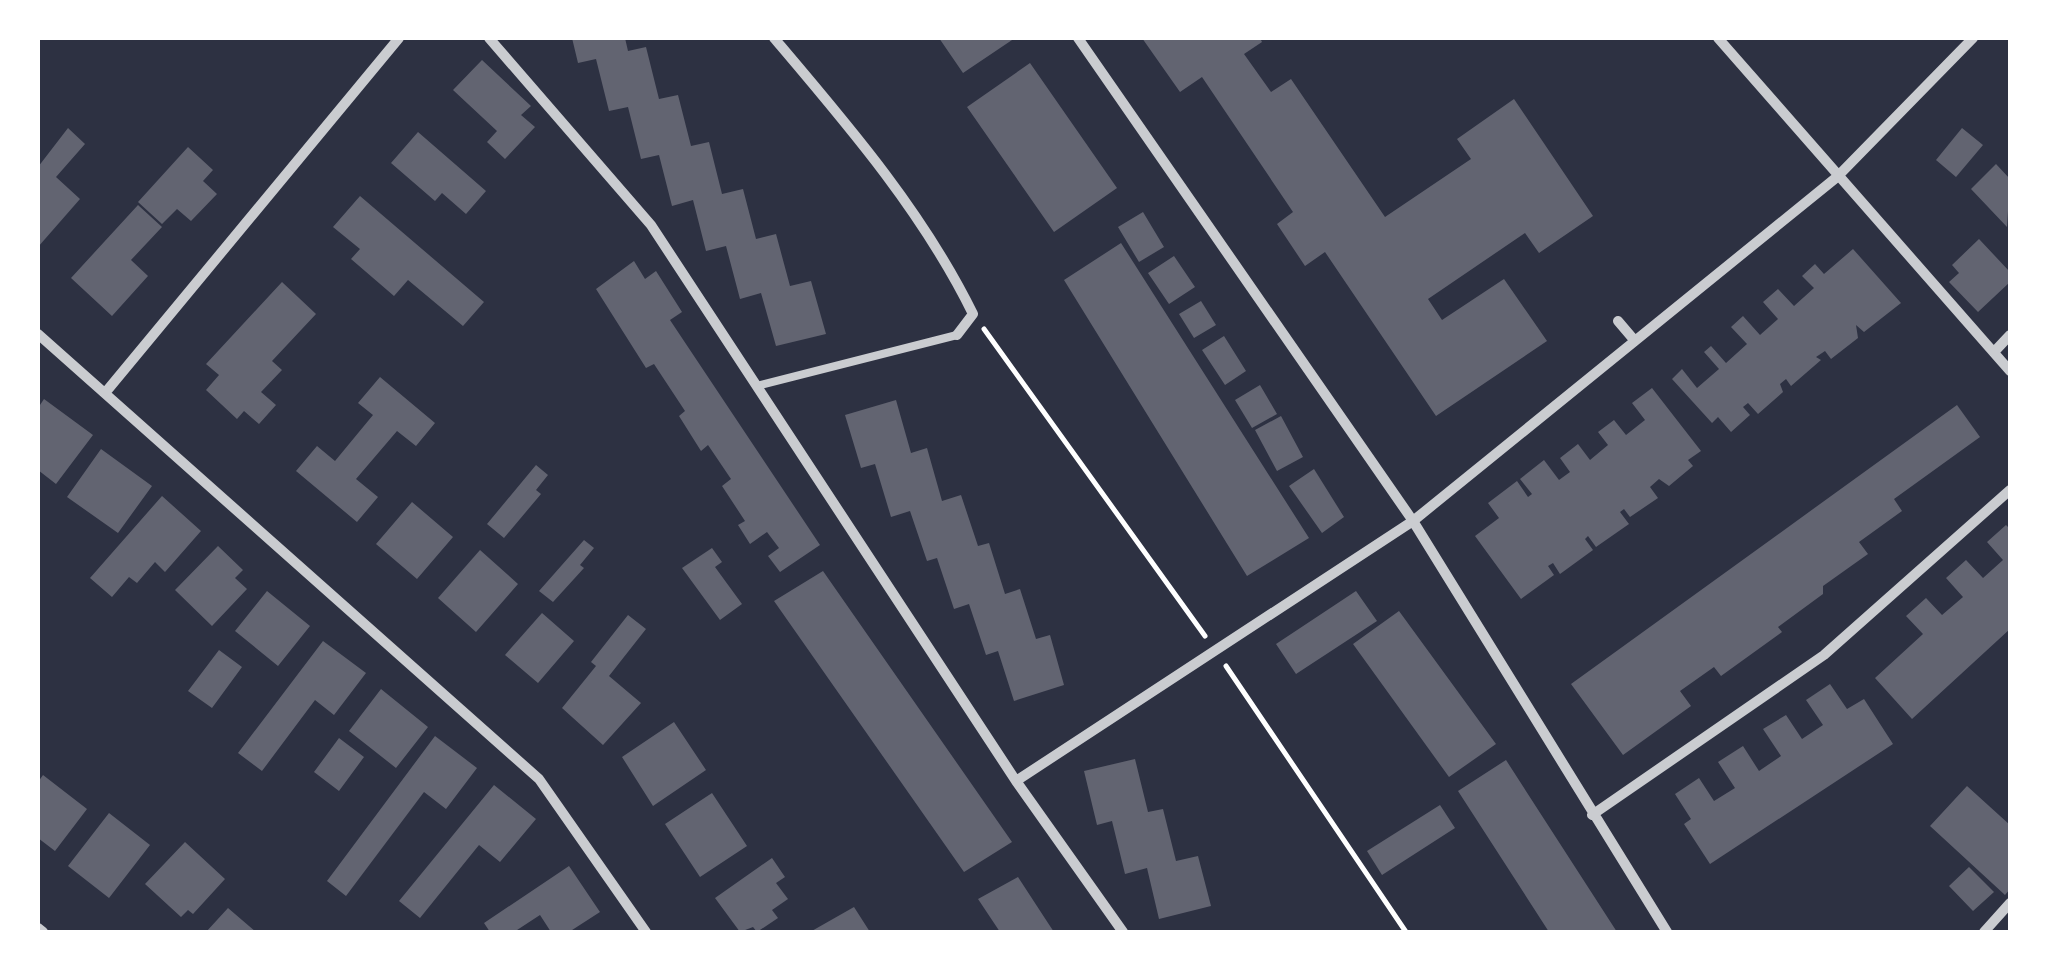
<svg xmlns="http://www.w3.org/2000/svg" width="2048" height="970" viewBox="0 0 2048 970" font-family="Figtree,sans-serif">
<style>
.building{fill:#626471}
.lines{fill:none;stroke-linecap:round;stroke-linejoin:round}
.path{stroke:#fff;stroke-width:5}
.service{stroke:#caccd0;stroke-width:8}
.minor{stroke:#caccd0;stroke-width:10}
</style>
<rect width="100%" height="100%" fill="#2d3142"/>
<path class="building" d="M572,38H625L628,51L646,47L659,99L678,95L691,146L709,142L722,194L743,189L756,239L776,234L790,286L811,281L826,334L776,346L761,293L740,299L726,246L706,251L693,200L672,206L659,155L641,159L628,107L609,111L596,59L578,63Z
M939,38H1015L963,73Z
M1142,38H1260L1262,42L1244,54L1271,92L1291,79L1385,217L1471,159L1457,139L1514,99L1593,216L1539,253L1525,233L1428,299L1442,320L1504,279L1547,341L1436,416L1325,252L1305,266L1277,224L1293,212L1202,77L1180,92Z
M482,60L531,106L521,115L535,127L505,159L487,142L497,131L453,90Z
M1030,63L1117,188L1054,232L967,107Z
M68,128L85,144L56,177L80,199L38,247V167Z
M1962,128L1983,145L1956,177L1936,160Z
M418,132L486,191L466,214L442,193L435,201L391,163Z
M188,147L213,170L203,181L217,194L191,221L177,209L162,224L138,202Z
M1996,164L2010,179L2007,227L1971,189Z
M360,196L484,302L463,326L408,280L394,296L351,259L360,249L333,227Z
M138,205L162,227L131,260L148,276L112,316L71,278Z
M1143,212L1164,247L1139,262L1118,227Z
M1979,239L2010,272V282L1978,312L1949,282L1959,273L1952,265Z
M1121,243L1309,538L1247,576L1064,280Z
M1853,249L1901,303L1864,332L1856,325L1858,338L1831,359L1825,351L1816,357L1821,360L1791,386L1786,379L1780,384L1783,392L1758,414L1748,403L1743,407L1750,415L1731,432L1718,417L1712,423L1672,379L1682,369L1697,388L1719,369L1704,352L1711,346L1726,363L1747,344L1731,327L1743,316L1760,335L1778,319L1763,302L1778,289L1794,306L1814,288L1802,276L1815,264L1824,274Z
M1174,256L1195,287L1169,304L1148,273Z
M634,261L645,279L656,271L682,312L670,320L820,545L780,572L768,556L779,548L767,532L750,544L738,525L745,521L722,486L731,479L708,445L701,451L679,416L685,411L654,364L646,368L596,289Z
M282,282L316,314L272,361L282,370L261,392L276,405L259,424L244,411L237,419L206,390L219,375L206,364Z
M1201,301L1216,325L1194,338L1179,314Z
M1224,336L1246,371L1225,385L1202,350Z
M380,377L435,423L416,446L397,431L356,479L378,497L357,522L296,471L317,446L335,461L373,415L358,403Z
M1260,385L1277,414L1252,428L1235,400Z
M1652,388L1701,451L1688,460L1693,466L1669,486L1659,479L1650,487L1658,498L1630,517L1624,509L1620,512L1629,524L1596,547L1588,536L1585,539L1593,550L1560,574L1553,563L1548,566L1554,575L1521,599L1475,536L1499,518L1488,503L1517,481L1528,497L1532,494L1520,479L1544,460L1559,480L1570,472L1560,458L1578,444L1590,460L1608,445L1598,432L1614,420L1626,435L1645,420L1632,403Z
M44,399L93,435L56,484L38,470V408Z
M896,400L911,453L927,448L942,501L961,495L978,546L989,543L1005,594L1020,589L1036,639L1050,635L1064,685L1014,701L998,651L986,655L969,604L954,609L937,558L927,561L910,511L891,517L875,464L861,468L845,415Z
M1957,405L1980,437L1894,499L1902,511L1859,542L1868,554L1823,586V594L1778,627L1782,632L1721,676L1714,667L1680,691L1691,706L1623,755L1571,684Z
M1281,416L1303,457L1277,471L1255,430Z
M101,449L152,486L118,533L67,497Z
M536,465L548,475L536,490L541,494L504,538L487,524Z
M1314,469L1344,517L1322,533L1289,486Z
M162,496L201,531L165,572L155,562L137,583L129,577L112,597L90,578Z
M412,502L453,537L417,579L376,544Z
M2006,525L2010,529V629L1912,719L1875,678L1923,634L1906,616L1926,598L1942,615L1963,597L1946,578L1966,560L1983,578L2003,560L1987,542Z
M584,540L594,548L580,565L584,568L553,602L539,591Z
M218,546L243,570L235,578L247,589L212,626L175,590Z
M712,548L722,562L715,567L742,604L720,620L682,568Z
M480,550L518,584L476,632L438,598Z
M823,571L1012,842L964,872L774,601Z
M267,591L310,626L278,666L235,631Z
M1356,591L1377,621L1296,674L1276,644Z
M1399,611L1496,744L1449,777L1353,644Z
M542,613L574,641L538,683L505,655Z
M628,615L646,629L609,676L641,703L603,745L562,708L596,666L591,662Z
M323,641L366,673L334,715L315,700L262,771L238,753Z
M219,650L242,667L212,708L188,691Z
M1830,684L1847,709L1864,699L1893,744L1710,864L1684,824L1691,819L1675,794L1699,778L1714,801L1735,788L1718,762L1743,746L1759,771L1781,756L1763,729L1786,715L1802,739L1823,725L1806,700Z
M381,689L428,727L396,768L349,731Z
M674,722L706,770L653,806L622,757Z
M435,736L477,768L446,809L424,792L346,896L327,881Z
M339,738L364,757L339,791L314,772Z
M1135,759L1148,812L1163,809L1176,861L1198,856L1211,906L1159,919L1147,868L1125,874L1112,821L1097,825L1084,771Z
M1506,760L1617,932H1549L1458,791Z
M43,775L87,809L55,851L38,838V782Z
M494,785L536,819L500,862L479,845L420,918L399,901Z
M1967,786L2010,825V889L2005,895L1930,826Z
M712,793L747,846L700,877L665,824Z
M1440,805L1455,828L1382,875L1367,851Z
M109,813L150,845L109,898L68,866Z
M185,842L225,879L193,914L188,910L181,917L145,884Z
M772,858L785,877L776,883L788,899L772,910L778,918L757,932L753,927L740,932L715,898Z
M569,866L600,912L569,932H551L540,915L514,932H490L484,923Z
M1969,867L1994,892L1973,911L1949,886Z
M1018,877L1048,923L1054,932H1000L978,899Z
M854,907L870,932H810Z
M228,908L256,932H206Z"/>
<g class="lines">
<path class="path" d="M984,329L1205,636
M1226,666L1406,932"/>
<path class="service" d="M757,386L957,335"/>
<path class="minor" d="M489,38L651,225L1016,781L1123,932
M774,38C847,124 923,212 973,314L957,335
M1078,38L1413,521L1667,932
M1718,38L2010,371
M1618,321L1635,341
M38,334L539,779L646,932
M1994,352L2010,335
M105,393L399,38
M1016,781L1413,521L1837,177L1973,38
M1592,815L1824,655L2010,490
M38,928L43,932
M1984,932L2010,903"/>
</g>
<rect width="2048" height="970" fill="none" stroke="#ffffff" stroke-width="80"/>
</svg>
